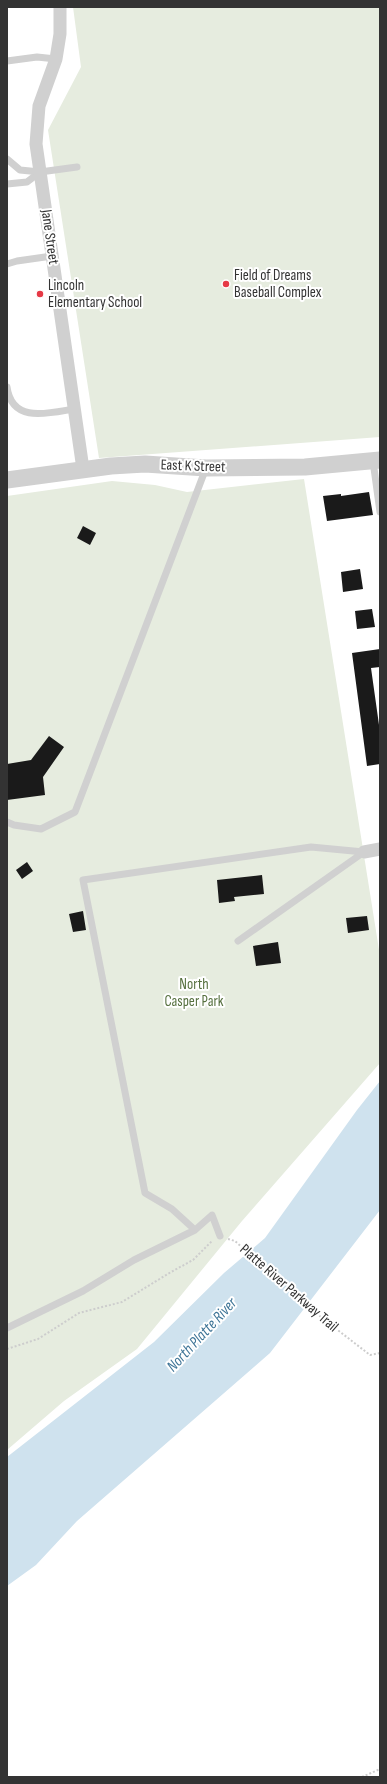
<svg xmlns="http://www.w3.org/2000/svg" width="387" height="1784" viewBox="0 0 387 1784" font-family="'Sofia Sans Condensed',sans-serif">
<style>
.green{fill:#e6ecdf}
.water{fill:#cfe2ee}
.building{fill:#1a1a1a}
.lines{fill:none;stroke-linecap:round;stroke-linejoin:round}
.path{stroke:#cdcdcd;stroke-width:2;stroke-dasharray:2 2;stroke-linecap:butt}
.service{stroke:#d0d0d0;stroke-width:7}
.minor{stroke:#d0d0d0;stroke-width:13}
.tertiary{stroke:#d0d0d0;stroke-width:17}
.poi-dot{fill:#e63946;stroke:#fff;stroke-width:1.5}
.labels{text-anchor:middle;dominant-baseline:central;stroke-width:4;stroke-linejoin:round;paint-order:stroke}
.street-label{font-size:15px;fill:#333;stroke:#fff}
.poi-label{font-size:15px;fill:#333;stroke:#fff;text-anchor:start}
.park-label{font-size:15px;fill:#56703f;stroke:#fff}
.water-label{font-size:16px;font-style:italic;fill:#3f7597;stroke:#fff}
</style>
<rect width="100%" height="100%" fill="#fff"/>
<path class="green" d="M73,7H380V437L99,458L48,130L81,67Z
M304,479L380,956V1063L242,1221L137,1349L64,1401L7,1450V496L112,481L155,485L187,492Z"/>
<path class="water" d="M380,1081V1210L270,1353L77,1521L36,1565L7,1586V1457L154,1342L224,1273L265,1238L357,1110Z"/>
<path class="building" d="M369,492L373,515L327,521L323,496L341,494V496Z
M83,526L96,533L90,545L77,538Z
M360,569L363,589L343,592L341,572Z
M372,609L375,627L357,629L355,611Z
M380,649V667L371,668L380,732V764L367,766L352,653Z
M49,736L64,747L43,777L45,795L7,800V764L31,760Z
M27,862L33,871L22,879L16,870Z
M262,875L264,894L234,897L235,901L219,903L217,880Z
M83,911L86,930L73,932L69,914Z
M367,916L369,930L348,933L346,918Z
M278,942L281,963L256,966L253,946Z"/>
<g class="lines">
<path class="path" d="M228,1239L235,1241L317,1314L370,1355L380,1353
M7,1349L38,1339L79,1313L122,1302L171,1272L193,1260L212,1241
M362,1777L380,1769"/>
<path class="service" d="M7,61L37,57L56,59
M7,159L20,170L40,172L27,182L7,184
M40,172L77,167
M7,264L17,261L52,256
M7,387C12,424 49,413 74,409
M373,461L380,512
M7,822L14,825L41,829L75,812L206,468
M238,941L364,852
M220,1236L212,1215L195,1230L172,1209L145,1193L83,880L311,847L364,852
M7,1328L83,1291L134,1260L195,1230"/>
<path class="minor" d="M60,7V34L56,59L39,106L36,144L83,469
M364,852L380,849"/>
<path class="tertiary" d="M7,480L111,466L145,464L206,468L305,467L380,460"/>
</g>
<g class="poi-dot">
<circle cx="226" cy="284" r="4"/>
<circle cx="40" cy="294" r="4"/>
</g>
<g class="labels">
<g class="street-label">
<text transform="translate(50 237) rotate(82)">Jane Street</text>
<text transform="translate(193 466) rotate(2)">East K Street</text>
<text transform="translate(289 1288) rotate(41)">Platte River Parkway Trail</text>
</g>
<g class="poi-label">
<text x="234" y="275">Field of Dreams<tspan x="234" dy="17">Baseball Complex</tspan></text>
<text x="48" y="285">Lincoln<tspan x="48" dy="17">Elementary School</tspan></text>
</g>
<g class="park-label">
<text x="194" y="984">North<tspan x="194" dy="17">Casper Park</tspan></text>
</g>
<g class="water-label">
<text transform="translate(202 1335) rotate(-47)">North Platte River</text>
</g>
</g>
<rect width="387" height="1784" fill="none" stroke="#333333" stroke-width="16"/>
</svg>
